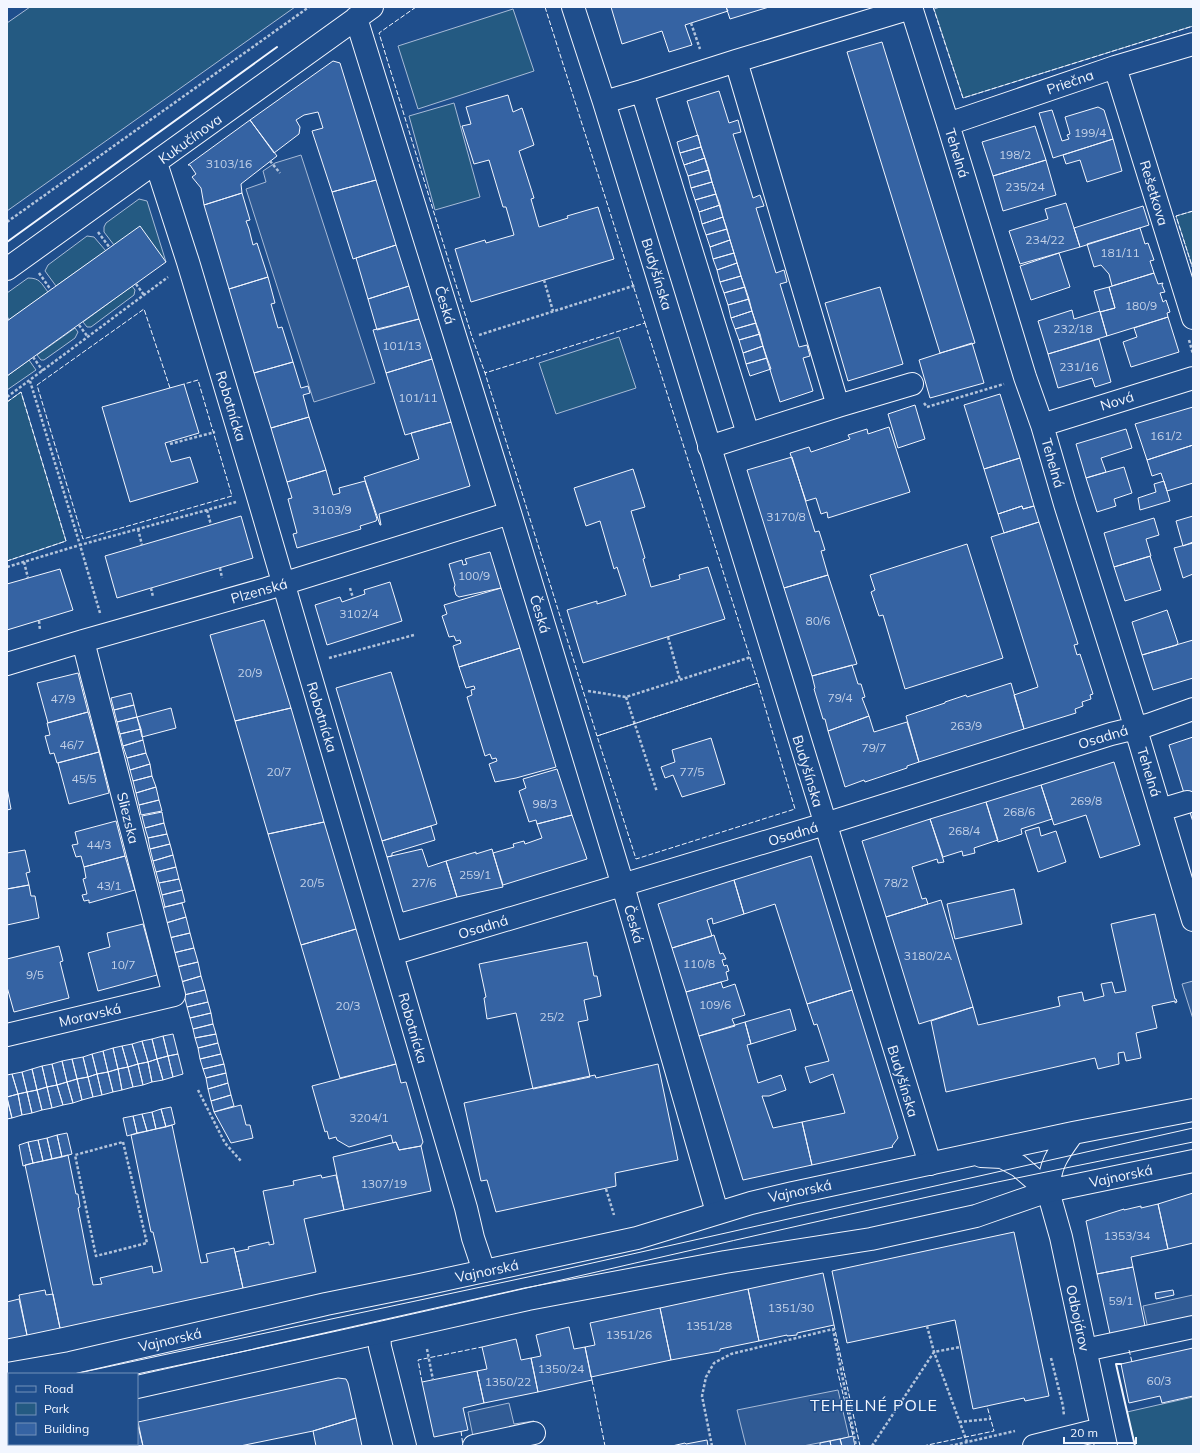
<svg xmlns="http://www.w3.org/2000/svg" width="1200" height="1453" viewBox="0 0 1200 1453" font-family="Mulish,sans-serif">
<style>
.green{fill:#245a82;stroke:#a8bbd7}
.parking{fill:#305b95;stroke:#a8bbd7}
.building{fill:#3563a3;stroke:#f2f6ff}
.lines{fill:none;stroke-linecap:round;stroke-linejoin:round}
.minor-casing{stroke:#f2f6ff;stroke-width:24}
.major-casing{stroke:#f2f6ff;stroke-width:24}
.path{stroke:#b3c4dc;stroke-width:2.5;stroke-dasharray:3 2;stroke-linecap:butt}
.minor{stroke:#1f4e8c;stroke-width:22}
.major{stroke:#1f4e8c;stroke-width:22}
.tram{stroke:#f2f6ff;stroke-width:1}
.fence{stroke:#f2f6ff;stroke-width:1;stroke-dasharray:5 2;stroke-linecap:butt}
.wall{stroke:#f2f6ff;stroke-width:2}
.labels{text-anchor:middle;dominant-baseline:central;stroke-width:3;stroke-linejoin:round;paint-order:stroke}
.number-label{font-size:12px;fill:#c3d1e8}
.street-label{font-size:14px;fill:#f2f6ff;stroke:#1f4e8c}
.quarter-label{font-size:16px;letter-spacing:1px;fill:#f2f6ff;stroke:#1f4e8c}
</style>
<rect width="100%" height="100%" fill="#1f4e8c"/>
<path class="green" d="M30,7H295L7,211V23Z
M940,7H1193V26L963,98L934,9Z
M513,9L534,71L418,109L398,46Z
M454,103L480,197L435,210L409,116Z
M139,199L147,201L166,262L114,245L104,232V227L106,223Z
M1193,211V269L1176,216Z
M87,236L94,237L106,251L56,286L45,271L48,265Z
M28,278C40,278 41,283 48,292L9,320L7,316V293Z
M132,286L135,290L134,295L91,327H87L83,322Z
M75,328L78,332L75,338L44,360H41L37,355Z
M619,337L636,388L556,414L539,363Z
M29,360L36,370L7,390V376Z
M21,392L66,541L7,561V402Z
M1193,1397V1446H1135L1127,1412Z"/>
<path class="parking" d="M301,155L375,383L314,402L246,189L266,182L263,171L275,163Z
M1193,981V1019L1182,984Z
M1193,1295V1323L1149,1333L1143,1306Z
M838,1390L849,1437L803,1446H746L737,1410Z
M509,1403L514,1424L534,1421L539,1443L526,1446H475L468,1412Z"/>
<path class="building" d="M611,7H726L728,11L685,25L692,45L669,52L662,31L622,44Z
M726,7H769L730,19Z
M882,42L975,343L940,353L847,52Z
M333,61L340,63L376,180L332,192L312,131L323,128L318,112L304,115L296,120L300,127L299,134L274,153L250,120Z
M719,91L729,123L738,120L741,132L733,134L753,198L760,195L764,206L756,208L776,273L784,270L787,282L780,284L799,347L807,345L810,356L803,358L813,391L780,402L687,101Z
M508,95L513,112L522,108L534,145L519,151L534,198L531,199L539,227L568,218L567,216L598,207L614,259L471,302L455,249L485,240L486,243L514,235L506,207H503L489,160L474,164L462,126L471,124L466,107Z
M1098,107L1104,110L1113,139L1053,158L1039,113L1052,110L1062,141L1069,139L1067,135L1070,134L1065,117Z
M250,120L277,156L241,184L242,193L204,205L201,188L192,177L196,174L190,165H188Z
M1035,126L1046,160L993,176L982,142Z
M698,135L701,147L680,153L677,142Z
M1113,139L1122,171L1087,182L1080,160L1066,164L1063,155Z
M701,147L705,158L684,165L680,153Z
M705,158L709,170L688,176L684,165Z
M1046,160L1056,195L1003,211L993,176Z
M709,170L712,182L691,188L688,176Z
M376,180L396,245L353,259L332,192Z
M712,182L716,194L695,200L691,188Z
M242,193L250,220L246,221L249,229L253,245L257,243L268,277L229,289L204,205Z
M716,194L720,205L699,212L695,200Z
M1066,203L1080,247L1020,264L1009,231L1048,219L1045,209Z
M720,205L723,217L702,224L699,212Z
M1143,206L1149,225L1080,247L1074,228Z
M723,217L727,229L706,235L702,224Z
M140,226L166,262L7,376V321Z
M1140,228L1145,244L1148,243L1154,260L1150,261L1154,273L1112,286L1109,274L1101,265L1094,267L1087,244Z
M727,229L730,240L710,247L706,235Z
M730,240L734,253L713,259L710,247Z
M396,245L409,286L368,299L356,258Z
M734,253L737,263L717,270L713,259Z
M1059,253L1070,287L1031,300L1020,266Z
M737,263L741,276L720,282L717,270Z
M1154,273L1158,284L1163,283L1162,285L1165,292L1160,293L1163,302L1166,300L1170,312L1167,313L1168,317L1107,336L1100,312L1115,308L1109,287Z
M741,276L745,287L724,293L720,282Z
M268,277L275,303L271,304L278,328L282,327L293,362L254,373L229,289Z
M409,286L419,319L377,330L368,299Z
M745,287L749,299L728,305L724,293Z
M880,287L903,364L848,381L825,303Z
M1109,287L1115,308L1100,312L1094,291Z
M749,299L752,311L731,318L728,305Z
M1072,310L1074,319L1100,311L1107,336L1048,354L1038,321Z
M752,311L756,323L735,329L731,318Z
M1168,317L1179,352L1131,367L1123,342L1137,337L1134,328Z
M419,319L432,359L386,373L373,330Z
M756,323L760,334L739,340L735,329Z
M760,334L763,346L743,353L739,340Z
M1099,339L1111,382L1095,387L1092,378L1058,388L1048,354Z
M972,343L984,383L930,398L919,360Z
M763,346L767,358L746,364L743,353Z
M767,358L771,369L750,376L746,364Z
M432,359L451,422L405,435L386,373Z
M293,362L301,388L308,386L310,393L303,395L309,417L271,428L254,373Z
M184,384L199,433L165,443L171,462L190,457L198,482L130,502L102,407Z
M1000,394L1020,458L984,469L964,405Z
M915,405L925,439L898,448L888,414Z
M1193,407V445L1147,460L1135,424Z
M309,417L326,470L287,482L271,428Z
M451,422L470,486L379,514L381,525H380L364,477L419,459L411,433Z
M889,427L910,492L828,518L827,512L821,514L816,498L806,501L790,453L809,447L811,452L850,439L848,435L867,429L868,434Z
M1126,429L1132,448L1101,458L1106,472L1086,478L1076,444Z
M1193,445V483L1167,491L1161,473L1152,476L1147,460Z
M792,457L815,532L819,531L825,550L821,551L828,575L784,588L747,470Z
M1020,458L1034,506L1023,509L1022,506L998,514L984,469Z
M1124,467L1132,493L1114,499L1116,506L1097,512L1086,478Z
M633,469L645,507L631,511L645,558L643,559L651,587L680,579L679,575L708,567L725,619L583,663L567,610L597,601V604L626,595L617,567L614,569L600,521L586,526L574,488Z
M326,470L333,495L340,493L339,488L365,481L377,519L376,521L360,526L361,529L297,548L293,534L297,533L288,499L292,498L287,482Z
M1164,481L1170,501L1140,510L1138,498L1156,492L1154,484Z
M1022,506L1023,509L1034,506L1039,522L1004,533L998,514Z
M241,516L253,558L117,598L105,556Z
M1193,516V542L1183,546L1176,521Z
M1154,518L1159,535L1146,539L1151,556L1114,567L1104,533Z
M1039,522L1078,644L1074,645L1077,655L1080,654L1093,694L1090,695L1091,699L1082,702L1083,706L1075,709L1076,713L1024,729L1014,695L1038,687L991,537Z
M1193,543V574L1183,578L1174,548Z
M967,544L1003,658L905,689L883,615L879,616L871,592L875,590L870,575Z
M490,552L501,588L459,597L456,595L454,588L455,585L449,564L462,560L463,565L467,564L465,559Z
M1150,556L1161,590L1125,601L1114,567Z
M60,569L73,610L7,630V584Z
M828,575L857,664L812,676L784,588Z
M390,582L402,621L327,645L315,605L340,597L342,602L365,594L364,590Z
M501,588L520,648L459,667L453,646L461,643L460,640L456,641L454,636L449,637L442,616L447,614L444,605Z
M1167,610L1178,643L1177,645L1142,655L1132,622Z
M264,620L291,708L235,721L210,635Z
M1193,640V678L1153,690L1142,655Z
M520,648L556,767L516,778L495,782L489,764L497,761L496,758L492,759L490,754L485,756L467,697L472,695L471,690L475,689L474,686L466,688L459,667Z
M852,665L858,684H861L865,697L862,698L869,716L828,731L825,719H823L814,689L815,688L812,676Z
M391,672L437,824L382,841L336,688Z
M78,673L88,712L48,723L37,683Z
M1011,683L1024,729L919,762L906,716L945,703V702L966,695L967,697Z
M131,693L134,705L114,710L111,698Z
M134,705L137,717L117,722L114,710Z
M171,708L176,728L142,737L137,717Z
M291,708L324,822L268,834L235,721Z
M88,712L99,752L57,763L54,753L50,754L45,736L50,735L47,723Z
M869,716L874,732L907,722L919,762L907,766V768L865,782L864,780L845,787L828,731Z
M137,717L141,729L120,734L117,722Z
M141,729L143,740L123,746L120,734Z
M1193,737V822L1169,745Z
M711,738L725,784L682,797L673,775L665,778L661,767L675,762L672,750Z
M143,740L146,753L127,758L123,746Z
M99,752L109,793L69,804L58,763Z
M146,753L150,764L130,770L127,758Z
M1114,762L1140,845L1100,858L1086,815L1054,825L1041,785Z
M150,764L152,776L133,781L130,770Z
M557,769L572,815L537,824L536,820L529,822L519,791L526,788L523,779Z
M152,776L156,787L136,793L133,781Z
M1041,785L1052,819L1021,829L1022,834L998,842L986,802Z
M156,787L159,800L139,805L136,793Z
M7,788L11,809L7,810Z
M159,800L162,811L141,815L139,805Z
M986,802L998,840L974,848L975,853L963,856L962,851L943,857L930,819Z
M162,812L164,823L145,828L142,816Z
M572,815L587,859L503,885L493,853L514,847L513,844L524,841L525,844L542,838L537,824Z
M930,819L944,862L938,863L937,859L912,867L922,899L926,898L928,904L886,917L862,841Z
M116,821L125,856L84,867L81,856L76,857L72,845L78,844L75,832Z
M324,822L356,929L301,945L268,834Z
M164,823L167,834L148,838L145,828Z
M431,826L435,840L392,853V856L387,857L382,841Z
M1039,827L1041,836L1056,831L1066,862L1038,872L1025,831Z
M167,834L170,844L150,849L148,838Z
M170,844L173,855L153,861L150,849Z
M422,849L428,867L446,861L457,897L403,912L387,857Z
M492,849L503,887L457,897L446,861L476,852V854Z
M25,850L30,872L26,873L29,885L7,889V853Z
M173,855L176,867L156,872L153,861Z
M125,856L135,890L89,903V900L84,901L82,895L87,894L83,879L86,878L84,867Z
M811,856L852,990L807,1004L775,904L744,914L734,880Z
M176,867L179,879L159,883L156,872Z
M179,879L182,890L162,895L159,883Z
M734,880L744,914L713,924L712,918L707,920L712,936L672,948L658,904Z
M29,885L31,896H35L39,918L7,925V889Z
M1014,889L1022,924L955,939L947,904Z
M182,890L185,902L165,907L162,895Z
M941,900L973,1007L919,1024L886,917Z
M182,903L186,917L166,923L161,908Z
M1155,914L1175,999H1176L1177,1002L1175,1003V1001L1152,1006L1157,1028L1136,1033L1141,1058L1126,1061L1124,1052L1118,1053L1119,1064L1098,1069L1095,1058L946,1092L931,1021L973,1007L978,1025L1060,1006L1058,997L1082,992L1084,1001L1104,996L1101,984L1112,982L1115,993L1126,991L1111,924Z
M186,917L190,933L169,938L166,923Z
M143,924L157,975L98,991L88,953L110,947L107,933Z
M356,929L396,1064L340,1078L301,945Z
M190,933L194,948L173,953L169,938Z
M714,935L720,954L723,953L726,959L722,960L724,966L727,965L729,971L726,972L728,980L686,992L672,948Z
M587,942L594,976H597L601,996L584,1000L588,1020L578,1022L590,1077L533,1089L516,1013L487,1019L484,998L486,997L479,964Z
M59,946L63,961L60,962L69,998L14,1012L7,987V959Z
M194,948L198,962L177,967L173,953Z
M198,962L201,976L181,982L177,967Z
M201,976L205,990L184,995L181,982Z
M721,982L723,988L735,984L745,1015L732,1019L735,1026L699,1036L686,992Z
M205,990L208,1002L187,1007L184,995Z
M852,990L898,1138L892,1146L893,1147L812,1165L802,1122L845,1113L833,1074L810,1083L805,1067L829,1061L817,1024L814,1025L807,1004Z
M208,1002L211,1013L190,1018L187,1007Z
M790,1009L796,1030L751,1044L745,1022Z
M211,1013L213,1024L193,1029L190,1018Z
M745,1022L751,1044L747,1045L758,1083L781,1075L786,1090L769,1096H762L773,1128L802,1122L812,1165L743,1180L699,1036Z
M213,1024L216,1034L195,1038L193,1029Z
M173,1034L178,1054L168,1056L163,1036Z
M216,1034L218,1043L198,1048L195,1038Z
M163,1036L168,1056L157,1059L152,1039Z
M152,1039L157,1059L148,1062L142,1041Z
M142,1041L148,1062L138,1064L132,1044Z
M218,1043L221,1054L200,1059L198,1048Z
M132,1044L138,1064L128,1067L122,1046Z
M122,1046L128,1067L118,1069L113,1048Z
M113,1048L118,1069L108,1072L103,1051Z
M103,1051L108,1072L97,1074L92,1054Z
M92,1054L97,1074L88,1077L83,1057Z
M178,1054L183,1074L173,1077L168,1056Z
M221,1054L224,1064L203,1069L200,1059Z
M168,1056L173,1077L163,1080L157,1059Z
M83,1057L88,1077L77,1079L72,1059Z
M72,1059L77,1079L67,1082L62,1061Z
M157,1059L163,1080L152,1082L148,1062Z
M62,1061L67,1082L57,1085L52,1064Z
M148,1062L152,1082L143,1085L138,1064Z
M52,1064L57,1085L47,1087L42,1066Z
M138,1064L143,1085L133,1087L128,1067Z
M224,1064L226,1073L206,1078L203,1069Z
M396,1064L401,1083L406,1082L423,1142L421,1146L399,1150L396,1142L393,1143L391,1135L349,1147L337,1140L336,1137L329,1139L327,1131L325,1132L312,1086Z
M658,1064L678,1160L615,1173L616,1186L496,1212L487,1180L481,1181L464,1103L595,1075L596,1078Z
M42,1066L47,1087L37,1090L32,1069Z
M128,1067L133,1087L122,1090L118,1069Z
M32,1069L37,1090L27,1092L22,1072Z
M118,1069L122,1090L113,1092L108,1072Z
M22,1072L27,1092L18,1094L12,1074Z
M108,1072L113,1092L102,1095L97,1074Z
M226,1073L228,1083L208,1089L206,1078Z
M12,1074L18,1094L7,1097V1075Z
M97,1074L102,1095L93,1097L88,1077Z
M88,1077L93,1097L82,1100L77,1079Z
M77,1079L82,1100L73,1103L67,1082Z
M67,1082L73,1103L63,1105L57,1085Z
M228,1083L231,1095L211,1101L208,1089Z
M57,1085L63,1105L52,1108L47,1087Z
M47,1087L52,1108L42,1110L37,1090Z
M37,1090L42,1110L32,1113L27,1092Z
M27,1092L32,1113L22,1115L18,1094Z
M18,1094L22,1115L12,1118L7,1097Z
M231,1095L234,1106L214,1112L211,1101Z
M7,1099L12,1118L7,1119Z
M241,1105L246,1125H250L253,1138L231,1143L214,1112Z
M171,1107L175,1124L166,1127L161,1109Z
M161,1109L166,1127L156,1129L152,1112Z
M152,1112L156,1129L147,1131L142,1114Z
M142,1114L147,1131L137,1133L133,1116Z
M133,1116L137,1133L127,1136L123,1118Z
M172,1125L201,1263L208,1262L206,1254L234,1248L243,1288L60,1328L25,1165L68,1155L76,1194H78L80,1207L78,1208L93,1285L102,1284L100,1278L152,1266L153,1273L162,1271L153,1232H151L131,1135Z
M67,1133L72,1154L62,1157L57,1135Z
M57,1135L62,1157L52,1159L47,1138Z
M47,1138L52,1159L43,1161L38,1140Z
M38,1140L43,1161L33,1163L28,1142Z
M28,1142L33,1163L23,1166L19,1145Z
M396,1142L399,1150L421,1146L431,1191L344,1210L333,1157Z
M321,1175L322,1178L336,1175L344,1210L304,1219L316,1272L243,1288L235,1252L249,1249L248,1247L269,1242V1245L274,1244L263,1191L294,1185L293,1181Z
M1193,1193V1243L1168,1249L1158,1204Z
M1158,1204L1168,1249L1131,1257L1133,1267L1097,1274L1086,1221L1124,1209V1210L1141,1206V1208Z
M1014,1232L1049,1396L1025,1401L1024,1398L973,1409L955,1320L847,1343L832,1271Z
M1133,1267L1145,1326L1110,1334L1097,1274Z
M823,1273L834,1325L797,1333V1335L787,1336V1335L759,1341L748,1289Z
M748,1289L759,1341L720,1349V1351L671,1360L660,1308Z
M45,1290L46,1295L53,1294L60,1328L27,1335L19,1295Z
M1173,1290L1174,1295L1156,1299L1155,1293Z
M19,1299L27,1335L7,1339V1302Z
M660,1308L671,1360L591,1377L585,1347L595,1345L590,1323Z
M569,1327L574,1349L585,1347L592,1380L538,1392L531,1358L541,1356L536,1335Z
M516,1339L521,1360L531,1358L538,1392L484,1403L477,1371L487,1369L482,1347Z
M1193,1348V1396L1162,1403L1160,1396L1129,1403L1121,1364Z
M477,1371L484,1403L463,1408L468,1430L434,1437L422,1382Z
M338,1378L346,1379L348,1383L356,1418L313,1431L240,1446H143L138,1422Z
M356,1418L362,1446H316L313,1431Z
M137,1422L143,1446H29L38,1444H137Z
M853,1436L855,1446H842L840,1439Z
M840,1439L842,1446H831L830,1441Z
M707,1440L708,1446H672L685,1443L686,1444Z
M830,1441L831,1446H820V1443Z"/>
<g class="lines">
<g class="minor-casing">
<path id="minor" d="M573,7L604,102L930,1164
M911,7L948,124L1025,377L1042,425L1065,504L1131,713L1193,920
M356,18L510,513L621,879L717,1212
M1115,67L1193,318
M642,91L748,434
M604,102L642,91L736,61L911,8
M948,124L1115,67L1193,44
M156,163L188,262L257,493L466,1208L473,1238L484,1271
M7,269L372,7
M838,406L912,384
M1042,425L1193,378
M709,447L838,406L736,61
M7,664L83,641L266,589L510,513
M1160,810L1187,802
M392,954L825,824L1111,734L1148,725L1193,709
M7,1035L174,995L83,641
M1048,1191L1061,1237L1106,1446
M379,1333L380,1347L405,1446
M1085,1350L1193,1327
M474,1446L534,1433
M1034,1446L1102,1429"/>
</g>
<g class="major-casing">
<path id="major" d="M981,1156L1002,1157L1019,1166L1048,1191
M1048,1191C1050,1164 1057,1155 1073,1133
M7,1374L70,1363L326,1304L420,1285L637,1238L751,1203L793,1193L1073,1133L1193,1110
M137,1387L528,1299L725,1262L871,1239L976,1216L1048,1191L1193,1161
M7,1416H9"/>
</g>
<path class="path" d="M691,23L700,49
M270,161L280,173
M7,222L309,7
M98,232L110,248
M39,273L51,290
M544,280L553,311
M136,284L144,295
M79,325L88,337
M479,335L636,285
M1189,340L1193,354
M33,357L43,371
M7,397L168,277
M924,403L927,407L1004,384
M170,444L215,432
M207,510L211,525
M138,529L142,545
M24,562L28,578
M7,567L80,545L30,381
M220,568L222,578
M151,588L153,597
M350,588L353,598
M100,613L80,545L236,502
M39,621L40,630
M668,637L680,680
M329,658L414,635
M588,691L626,697L751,657
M626,697L657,792
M198,1090L225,1143L241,1161
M123,1142L147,1243L96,1256L75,1155Z
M606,1189L614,1215
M927,1326L934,1352L967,1442
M427,1349L433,1380
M1051,1358L1063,1406L1064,1416
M959,1422L990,1419
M712,1446L702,1396L706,1377L714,1363L731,1354L833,1329L856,1446
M872,1446L934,1352L960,1347
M950,1446L1015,1431"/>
<use href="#minor" class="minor"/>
<use href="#major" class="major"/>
<path class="tram" d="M74,1374L570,1268L1193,1128
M137,1374C403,1319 667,1254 932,1196C1019,1177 1106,1160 1193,1142
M7,1387L9,1386
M7,1401L9,1400"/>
<path class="fence" d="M416,7L379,33L472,337L485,373L487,372
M545,7L645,323
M933,7L963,98L1193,26
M1193,211L1176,216L1193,269
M645,323L758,683L597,736L485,373Z
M170,388L144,309L37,385L83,539L232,496L198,380L184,384
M7,402L21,392L66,541L7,561
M758,683L795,809L636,859L597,736Z
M834,1325L860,1446
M1129,1350L1132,1362
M837,1369L853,1436
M592,1380L605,1446
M422,1382L418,1360L482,1347
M461,1431L463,1446
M923,1446L994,1431L987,1406"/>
<path class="wall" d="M7,242L277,47
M1121,1364H1116L1135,1446"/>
</g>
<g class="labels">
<g class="number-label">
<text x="1090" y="132">199/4</text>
<text x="1015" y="154">198/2</text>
<text x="229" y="163">3103/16</text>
<text x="1025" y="186">235/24</text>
<text x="1045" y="239">234/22</text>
<text x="1120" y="252">181/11</text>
<text x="1141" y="305">180/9</text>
<text x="1073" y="328">232/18</text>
<text x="402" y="345">101/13</text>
<text x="1079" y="366">231/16</text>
<text x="418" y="397">101/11</text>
<text x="1166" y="435">161/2</text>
<text x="332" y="509">3103/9</text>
<text x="786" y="516">3170/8</text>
<text x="474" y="575">100/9</text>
<text x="359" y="613">3102/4</text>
<text x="818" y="620">80/6</text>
<text x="250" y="672">20/9</text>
<text x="840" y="697">79/4</text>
<text x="63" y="698">47/9</text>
<text x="966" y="725">263/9</text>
<text x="72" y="744">46/7</text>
<text x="874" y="747">79/7</text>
<text x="279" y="771">20/7</text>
<text x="692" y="771">77/5</text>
<text x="84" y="778">45/5</text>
<text x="1086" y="800">269/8</text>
<text x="545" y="803">98/3</text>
<text x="1019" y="811">268/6</text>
<text x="964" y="830">268/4</text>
<text x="99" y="844">44/3</text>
<text x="475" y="874">259/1</text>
<text x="312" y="882">20/5</text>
<text x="424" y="882">27/6</text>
<text x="896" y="882">78/2</text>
<text x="109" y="885">43/1</text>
<text x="928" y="955">3180/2A</text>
<text x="699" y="963">110/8</text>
<text x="123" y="964">10/7</text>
<text x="35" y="974">9/5</text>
<text x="715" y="1004">109/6</text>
<text x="348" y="1005">20/3</text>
<text x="552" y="1016">25/2</text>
<text x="369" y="1117">3204/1</text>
<text x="384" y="1183">1307/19</text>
<text x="1127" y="1235">1353/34</text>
<text x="1121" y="1300">59/1</text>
<text x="791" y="1307">1351/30</text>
<text x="709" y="1325">1351/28</text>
<text x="629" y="1334">1351/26</text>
<text x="561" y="1368">1350/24</text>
<text x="1159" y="1380">60/3</text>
<text x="508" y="1381">1350/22</text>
</g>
<g class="street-label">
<text transform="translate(1070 82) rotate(-19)">Priečna</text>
<text transform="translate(190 139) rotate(-36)">Kukučínova</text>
<text transform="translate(957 153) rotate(73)">Tehelná</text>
<text transform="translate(1154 193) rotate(73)">Rešetkova</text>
<text transform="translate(657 274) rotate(73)">Budyšínska</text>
<text transform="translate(445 305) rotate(73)">Česká</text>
<text transform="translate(1117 401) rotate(-17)">Nová</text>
<text transform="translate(231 406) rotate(73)">Robotnícka</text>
<text transform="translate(1053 463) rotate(74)">Tehelná</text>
<text transform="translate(259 591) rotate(-16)">Plzenská</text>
<text transform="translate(540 614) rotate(73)">Česká</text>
<text transform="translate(322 717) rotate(73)">Robotnícka</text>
<text transform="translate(1103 737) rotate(-17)">Osadná</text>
<text transform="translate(808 771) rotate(73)">Budyšínska</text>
<text transform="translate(1149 772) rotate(73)">Tehelná</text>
<text transform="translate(128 818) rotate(76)">Sliezska</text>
<text transform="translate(793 834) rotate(-17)">Osadná</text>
<text transform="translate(634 924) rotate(74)">Česká</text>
<text transform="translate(483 927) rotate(-17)">Osadná</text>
<text transform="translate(90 1015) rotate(-13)">Moravská</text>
<text transform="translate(413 1028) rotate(74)">Robotnícka</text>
<text transform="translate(903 1081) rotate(73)">Budyšínska</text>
<text transform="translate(1121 1176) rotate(-12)">Vajnorská</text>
<text transform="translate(800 1191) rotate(-12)">Vajnorská</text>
<text transform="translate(487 1271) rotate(-12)">Vajnorská</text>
<text transform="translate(1078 1318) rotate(78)">Odbojárov</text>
<text transform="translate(170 1340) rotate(-13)">Vajnorská</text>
</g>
<g class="quarter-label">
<text x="874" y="1405">TEHELNÉ POLE</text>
</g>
</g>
<rect width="1200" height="1453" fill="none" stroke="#f2f6ff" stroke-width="16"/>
<rect x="8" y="1373" width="130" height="72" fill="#1f4e8c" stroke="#7391ba"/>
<rect x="16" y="1386" width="20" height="6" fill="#1f4e8c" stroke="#7391ba"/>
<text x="44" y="1393" font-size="12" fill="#f2f6ff">Road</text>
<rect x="16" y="1403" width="20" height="12" fill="#245a82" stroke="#7391ba"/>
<text x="44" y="1413" font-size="12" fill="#f2f6ff">Park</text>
<rect x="16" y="1423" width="20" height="12" fill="#3563a3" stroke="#7391ba"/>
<text x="44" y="1433" font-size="12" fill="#f2f6ff">Building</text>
<path d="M1064 1437v6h72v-6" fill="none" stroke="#f2f6ff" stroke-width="2"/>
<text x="1070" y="1437" font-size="12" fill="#f2f6ff" stroke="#1f4e8c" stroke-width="3" paint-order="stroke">20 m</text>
</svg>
